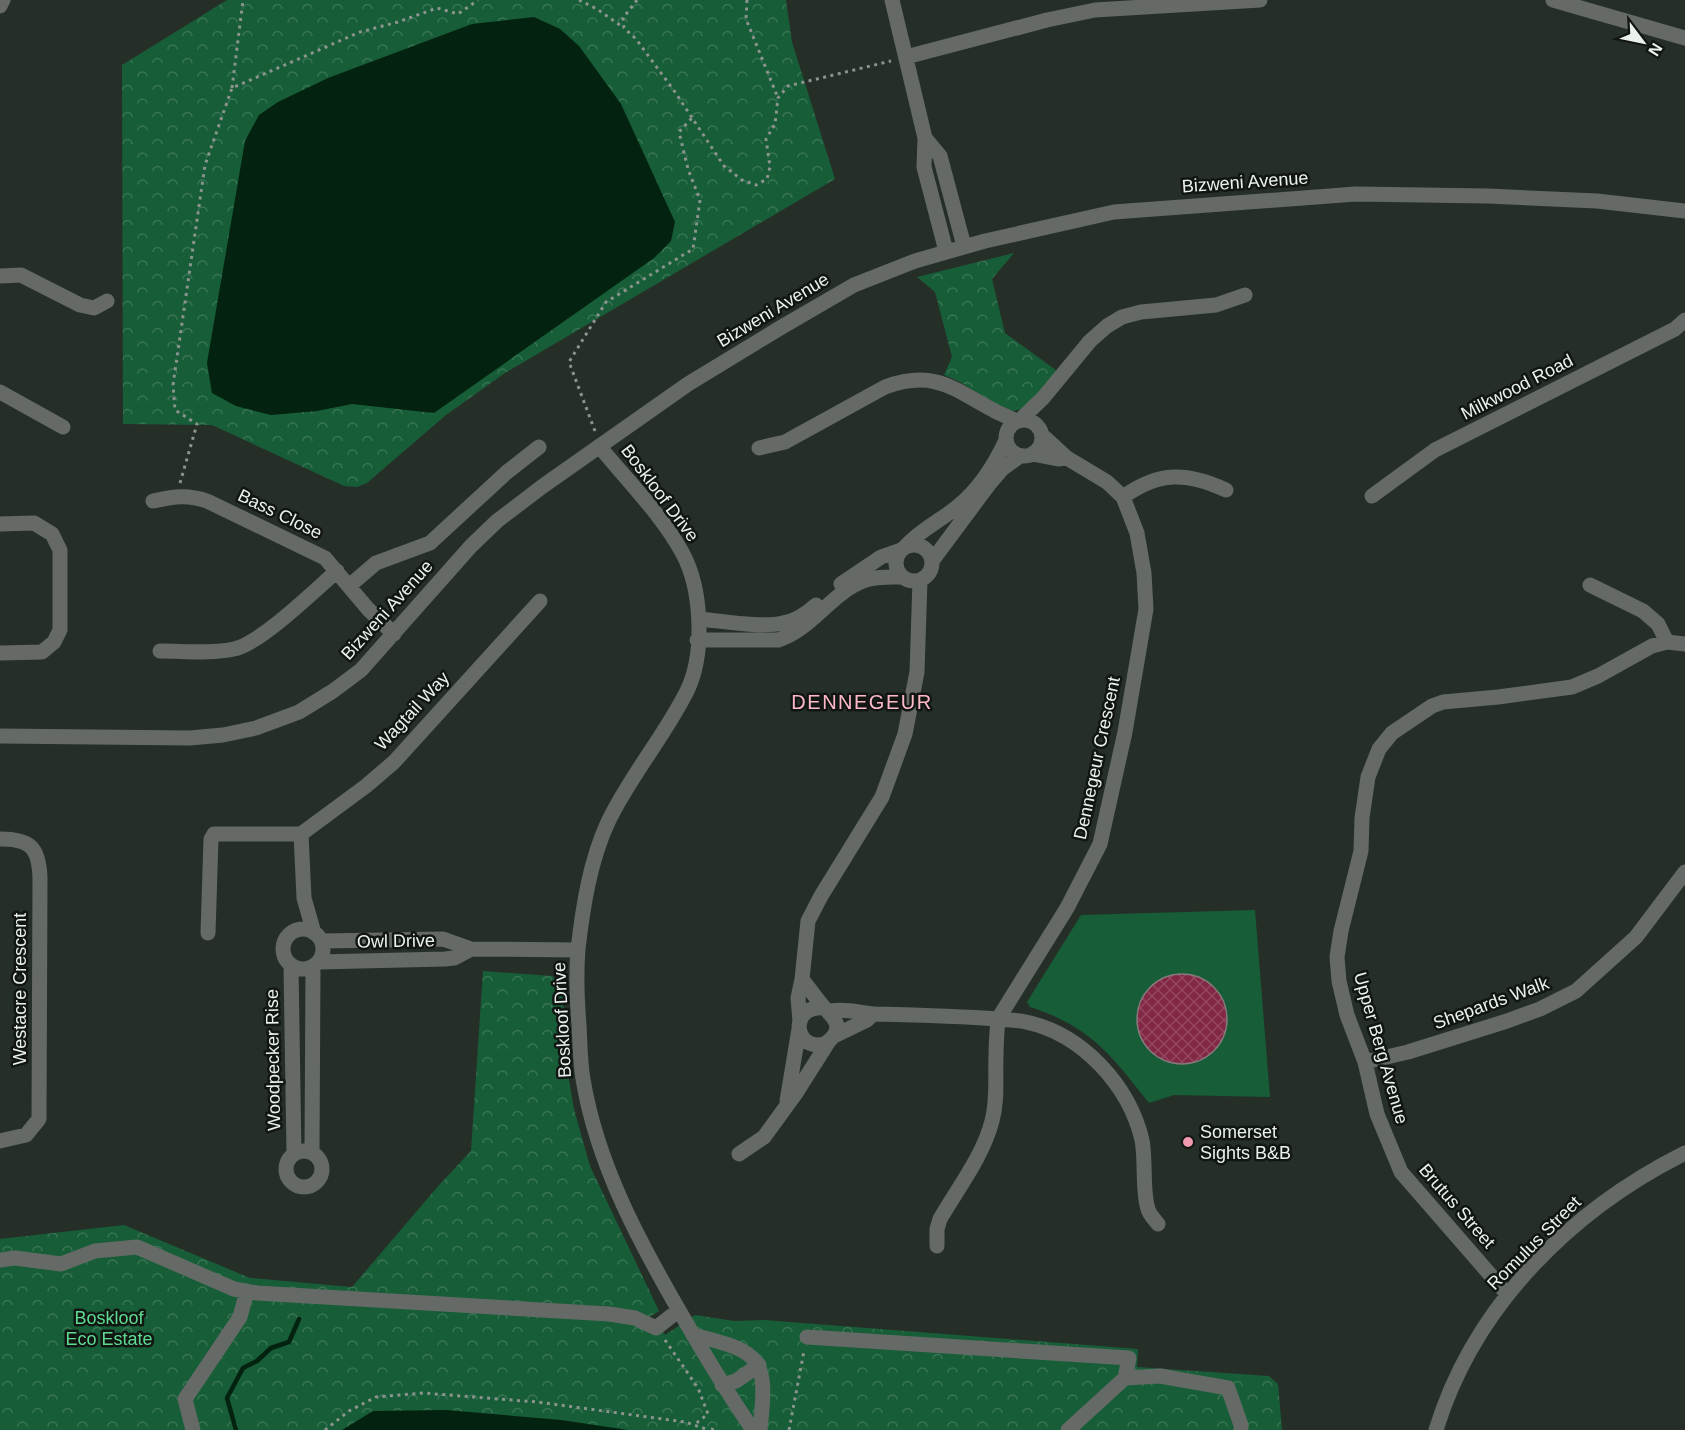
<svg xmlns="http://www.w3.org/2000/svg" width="1685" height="1430" viewBox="0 0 1685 1430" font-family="Helvetica,sans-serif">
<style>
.grass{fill:#175d37}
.park{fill:url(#park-crowns)}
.water{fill:#032210}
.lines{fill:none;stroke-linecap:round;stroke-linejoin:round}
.stream{stroke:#032210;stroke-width:4.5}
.building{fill:url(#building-cross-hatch);stroke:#87787b;stroke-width:1.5}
.path{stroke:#8b948e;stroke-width:3;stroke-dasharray:3 4.5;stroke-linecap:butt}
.minor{stroke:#656a66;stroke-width:15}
.poi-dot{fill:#f29aaf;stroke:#121613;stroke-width:2}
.labels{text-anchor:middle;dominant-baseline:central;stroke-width:5;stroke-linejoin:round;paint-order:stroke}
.street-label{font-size:18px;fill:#ebf2ed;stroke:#121613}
.poi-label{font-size:18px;fill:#ebf2ed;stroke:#121613;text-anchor:start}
.park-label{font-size:18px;fill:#5ddc91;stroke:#121613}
.neighbourhood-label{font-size:20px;letter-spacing:1.5px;fill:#fdb9c8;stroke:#121613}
</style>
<defs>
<pattern id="park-crowns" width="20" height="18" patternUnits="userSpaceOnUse" patternTransform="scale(1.5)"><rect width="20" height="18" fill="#175d37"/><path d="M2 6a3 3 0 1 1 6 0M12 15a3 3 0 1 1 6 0" fill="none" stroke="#397554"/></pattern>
<pattern id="building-cross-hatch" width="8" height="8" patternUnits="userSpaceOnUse" patternTransform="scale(1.5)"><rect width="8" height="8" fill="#822744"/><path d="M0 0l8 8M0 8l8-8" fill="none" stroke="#94475f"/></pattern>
</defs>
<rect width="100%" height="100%" fill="#252f28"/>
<path class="grass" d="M1255,910L1270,1097L1174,1095L1149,1103C1110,1054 1091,1027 1030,1007L1027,1002L1081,915Z"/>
<path class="park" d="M227,0H786L792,42L835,179L505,373L446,415L367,483L357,487L344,486L212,425L123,424L122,65Z
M1014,253L992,279L1005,333L1057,371C1044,388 1033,412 1008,411L958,381L944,375L952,357L935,292L917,277Z
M483,971L552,976L562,984L567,1068L574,1109L590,1166L659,1311L649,1317L660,1326L665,1335L695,1315L734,1321L764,1320L1138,1349L1137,1367L1269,1376L1278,1384L1282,1430H0V1239L124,1225L250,1278L352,1287L440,1184L471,1151Z"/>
<path class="water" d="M534,17L560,29L579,46L621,104L675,222L671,241L654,258L434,413L352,404L317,411L271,415L236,406L212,393L207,363L245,141L259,115L278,102L328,78L472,24Z
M446,1410L561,1420L628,1430H342L373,1411Z"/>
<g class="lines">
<path class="stream" d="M236,1430L227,1398L243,1368L257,1361L271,1348L289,1342L299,1319"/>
</g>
<path class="building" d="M1137 1019a45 45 0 1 1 90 0a45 45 0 1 1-90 0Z"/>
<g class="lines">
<path class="path" d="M579,0L597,9L624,28
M637,0L623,18L624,28L636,39L675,92L724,166L742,180L756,185L767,179L770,167L766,139L775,124L778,98L788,86L891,61
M747,0L746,19L778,98
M232,88L243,0
M595,431L569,362L606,302L693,249L700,200L688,169L679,132L692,118
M180,483L197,424L175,410L173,385L205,165L232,88L360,32L398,22L437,8L458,14L478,0
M665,1340L698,1388L708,1414L694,1425
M325,1430L349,1411L376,1397L423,1393L537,1402L685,1422L709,1430
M712,1430L713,1428
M789,1430L804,1351"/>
<path class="minor" d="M892,0L925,138L924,167L946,251
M1553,0L1685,38
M0,6L3,0
M906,57L1047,20L1095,10L1260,0
M925,138L940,156L964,246
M0,276L21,275L80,305L94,308L107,301
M0,392L63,427
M1021,419L1043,398L1090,341L1107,326L1122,317L1141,312L1216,305L1245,295
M1006 438a18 18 0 1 1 36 0a18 18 0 1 1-36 0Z
M599,446C627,480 662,515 683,554C702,590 705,654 687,691C664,737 630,776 608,822C590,861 583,906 578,949C576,974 577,1000 579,1025C580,1043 580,1062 583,1079C597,1165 641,1245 684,1319C706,1357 728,1394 753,1430
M759,448L785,442L885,387C935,369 953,389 995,411C1002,415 1009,417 1016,421
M1032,454L1058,459L1067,458
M1372,496L1435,450L1675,329L1685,320
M1123,497C1159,471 1187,472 1226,490
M153,501C173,497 186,494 207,501L325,558L368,609L394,634
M0,524L34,523L52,534L60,550V630L54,642L42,652L0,653
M896 563a18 18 0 1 1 36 0a18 18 0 1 1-36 0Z
M905,547C920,530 940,521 957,507C978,490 995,464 1006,440
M932,561L990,483L1002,469L1020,456
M841,584L881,557L901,550
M1590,585L1643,611L1658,624L1667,642
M349,586L376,563L430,543L507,472L539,447
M699,619C723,621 761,628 783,623C795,621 807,613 816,605
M697,640H778C813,629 831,592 866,580C878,576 891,577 903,577
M160,651C184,651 210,654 234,649C260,644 315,590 337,571
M0,736L190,738L223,735L256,728L299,712L333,691L361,670L471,546L497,521L543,486L688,384L780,328L854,285L915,261L985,241L1114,212L1356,194L1488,196L1597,201L1685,211
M301,834L366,786L394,762L540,601
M301,834L304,898L314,933
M0,839C30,839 39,847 40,878L39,1119L26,1135L0,1141
M283 949a20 20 0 1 1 40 0a20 20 0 1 1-40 0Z
M208,933L211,839L214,834H301
M322,941L443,939L471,949L578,950
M319,962L445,959L454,958L471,949
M291,966L294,1154
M802,979C809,988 815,997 822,1005C830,1015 846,1025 830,1040C827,1043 823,1045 818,1045C791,1044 793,1004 824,1008
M830,1011C846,1008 860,1013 876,1014C917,1015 957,1016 998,1019L1067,908L1100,844L1125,732L1146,609L1144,573L1137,533L1123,497L1107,482L1067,458L1042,435
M800,1021L798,998L802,979L808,921L821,896L882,797L905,734L917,672L920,580
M834,1036L867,1020L873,1014
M1365,1062L1408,1052L1507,1021L1540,1009L1576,991L1636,937L1685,872
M787,1101L799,1029
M286 1169a18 18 0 1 1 36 0a18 18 0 1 1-36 0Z
M312,1152L313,967
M739,1154L764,1137L796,1093L829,1041
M937,1246V1229L940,1219C958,1188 983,1156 992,1121C998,1099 995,1078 996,1056C996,1043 997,1031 998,1019C1007,1020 1017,1020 1026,1022C1082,1034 1129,1085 1142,1140C1146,1160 1142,1191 1148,1209C1149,1214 1155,1220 1158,1224
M0,1260L15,1258L61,1264L95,1251L137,1247L234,1289L257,1293L609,1314L635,1318L656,1328L679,1310
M1507,1294L1401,1172L1377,1114L1365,1062L1347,1015L1339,981L1337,957L1341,931L1361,851L1362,818L1368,777L1379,749L1392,733L1432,706L1443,702L1498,697L1572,687L1598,676L1652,646L1667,642L1685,644
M693,1335C763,1352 768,1358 760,1430
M807,1337L1129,1358L1125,1378
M722,1385L736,1381L759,1365
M193,1430L185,1399L240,1317L247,1291
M1068,1430L1125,1378L1160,1376L1228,1388L1241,1425V1430
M1436,1430C1474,1306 1571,1210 1685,1153"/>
</g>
<circle class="poi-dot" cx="1188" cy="1142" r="6"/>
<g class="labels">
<g class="street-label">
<text transform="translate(1245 182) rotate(-4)">Bizweni Avenue</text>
<text transform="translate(773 310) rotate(-31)">Bizweni Avenue</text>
<text transform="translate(1517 387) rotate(-27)">Milkwood Road</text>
<text transform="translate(660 493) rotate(53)">Boskloof Drive</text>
<text transform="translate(280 514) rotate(26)">Bass Close</text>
<text transform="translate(387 610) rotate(-48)">Bizweni Avenue</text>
<text transform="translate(412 711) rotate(-47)">Wagtail Way</text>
<text transform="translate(1097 758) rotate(-78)">Dennegeur Crescent</text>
<text transform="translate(396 941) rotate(-1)">Owl Drive</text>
<text transform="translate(20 989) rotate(-90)">Westacre Crescent</text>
<text transform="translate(1491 1003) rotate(-20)">Shepards Walk</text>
<text transform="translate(562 1020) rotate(-93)">Boskloof Drive</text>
<text transform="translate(1381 1048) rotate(74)">Upper Berg Avenue</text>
<text transform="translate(273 1060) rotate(-91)">Woodpecker Rise</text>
<text transform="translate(1457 1206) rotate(49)">Brutus Street</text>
<text transform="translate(1534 1243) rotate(-45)">Romulus Street</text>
</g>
<g class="poi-label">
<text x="1200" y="1132">Somerset<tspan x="1200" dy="21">Sights B&amp;B</tspan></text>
</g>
<g class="park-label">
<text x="109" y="1318">Boskloof<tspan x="109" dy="21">Eco Estate</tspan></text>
</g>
<g class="neighbourhood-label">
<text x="862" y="702">DENNEGEUR</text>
</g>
</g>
<g transform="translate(1643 42) rotate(122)" stroke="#121613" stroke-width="4.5" paint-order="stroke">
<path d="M0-4.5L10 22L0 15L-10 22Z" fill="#ebf2ed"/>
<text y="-9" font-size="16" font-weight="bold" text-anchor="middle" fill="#ebf2ed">N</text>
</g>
</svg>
